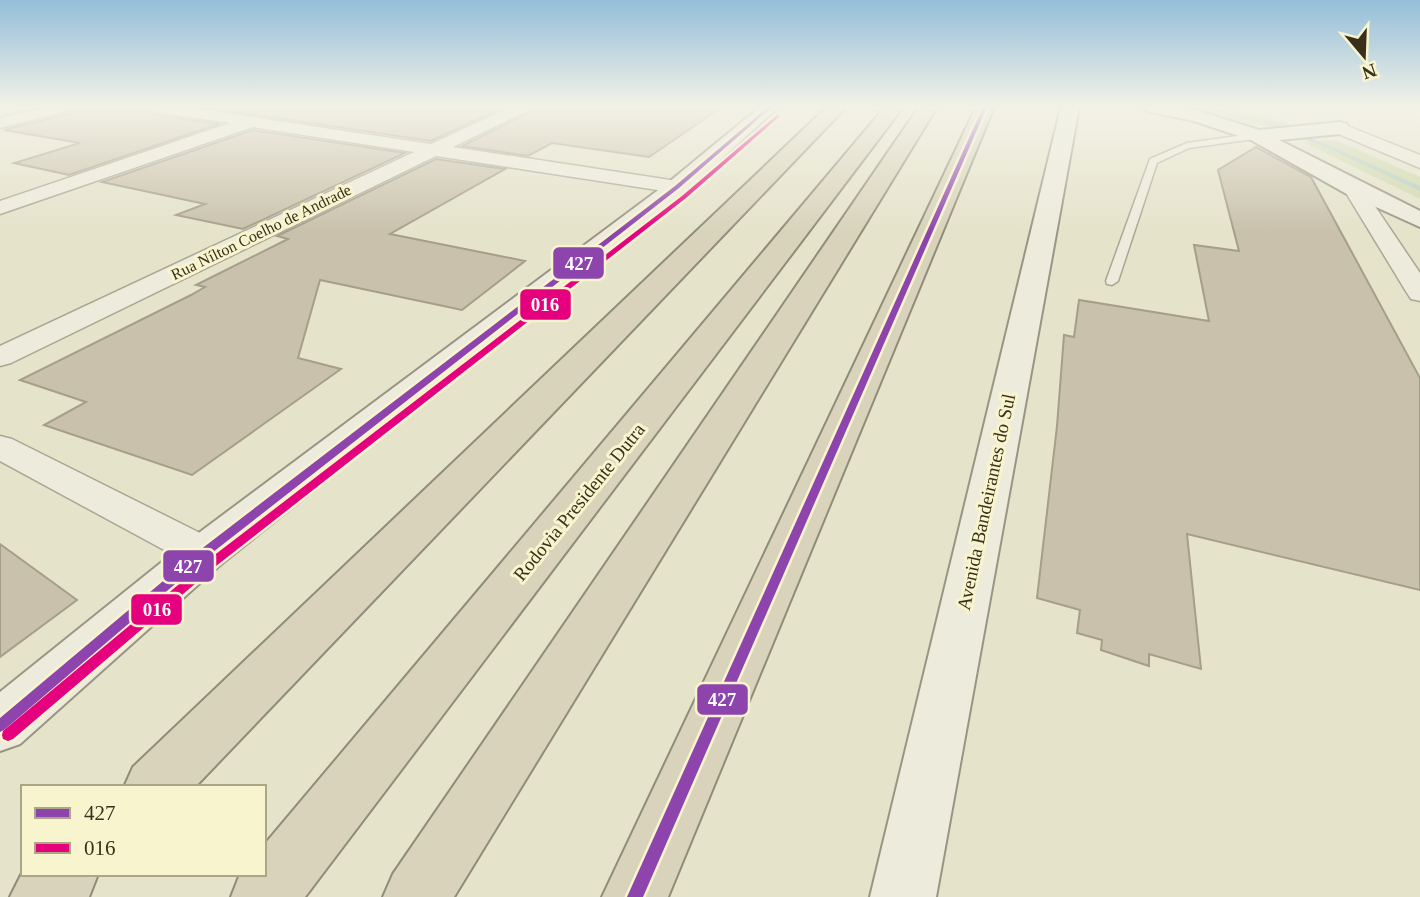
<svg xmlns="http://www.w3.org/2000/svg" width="1420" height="897" viewBox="0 0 1420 897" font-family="Georgia,serif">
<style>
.green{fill:#ced9ab}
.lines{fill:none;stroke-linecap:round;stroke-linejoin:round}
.stream{fill:#b6ccc2;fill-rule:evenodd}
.building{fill:#c9c1ab;stroke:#a59e89;stroke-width:2}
.lane-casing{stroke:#aaa694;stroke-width:3}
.street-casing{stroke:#aaa694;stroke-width:3}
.secondary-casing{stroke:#999584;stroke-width:4}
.highway-casing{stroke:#8f8c7a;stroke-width:4}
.lane{fill:#edebdc;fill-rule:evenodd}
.street{fill:#edebdc;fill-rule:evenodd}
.secondary{fill:#edebdc;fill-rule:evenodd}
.highway{fill:#d8d3ba;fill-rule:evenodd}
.bus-1-casing{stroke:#f8f4ce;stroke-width:5}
.bus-2-casing{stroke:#f8f4ce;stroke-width:5}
.bus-1{fill:#8e44ad;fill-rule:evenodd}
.bus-2{fill:#e5007d;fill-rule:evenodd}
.labels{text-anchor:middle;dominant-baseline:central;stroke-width:6;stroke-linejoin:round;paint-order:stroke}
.far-street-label{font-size:16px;fill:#392f1b;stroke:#f8f4ce}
.street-label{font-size:19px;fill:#392f1b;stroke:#f8f4ce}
.line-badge{stroke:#f8f4ce;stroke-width:2.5}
.badge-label{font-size:19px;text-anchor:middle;font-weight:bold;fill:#fff}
</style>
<rect width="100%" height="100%" fill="#e5e3ca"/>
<path class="green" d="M1183,107H1227L1291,124L1262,126Z
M1335,140L1420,177V199L1303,142Z"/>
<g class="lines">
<path class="stream" d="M1197,107H1206L1268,121L1331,146L1420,186V191L1327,148L1264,123Z"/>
</g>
<path class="building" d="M75,107H145L155,115L219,124L69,175L14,163L80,143L4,130L71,113Z
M201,107H505L431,141Z
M534,107H722L649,157L552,143L528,156L462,146L530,112Z
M253,130L405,153L243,229L176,215L205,204L102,182Z
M1256,147L1311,177L1420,378V590L1187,534L1201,669L1149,654V666L1101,650L1102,640L1077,633L1080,610L1037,598L1057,426L1064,335L1074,337L1079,300L1209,321L1194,245L1239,251L1218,170Z
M436,159L505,169L390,234L525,261L462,310L320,280L298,358L341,369L192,475L44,425L86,402L20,380L191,295L205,287L196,285L288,239L277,236Z
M0,544L77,600L0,657Z"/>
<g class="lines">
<g class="lane-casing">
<path id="lane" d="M1258,133L1261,134V138L1189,148L1157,163L1118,281L1112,285L1107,284L1106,281L1150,159L1187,143Z"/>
</g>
<g class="street-casing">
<path id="street" d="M46,107H72L70,110L0,128V118Z
M147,107H185L431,144L511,107H531L529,110L453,147L677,181L684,183L687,187L684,191L677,193L436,156L11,363L0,366V346L414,152L253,127L0,214V201L230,123L155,112Z
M1340,123L1420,155V168L1334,132L1331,128L1334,124Z
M1353,182L1360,184L1420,273V301L1411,299L1407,293L1343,188L1346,184Z
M0,436L12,439L218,542L224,553L218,564L204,568L190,564L0,461Z"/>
</g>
<g class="secondary-casing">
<path id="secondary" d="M760,107H779L685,192L220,565L20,744L0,751V692L188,541L669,182Z
M1061,107H1079L936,897H870Z
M1143,107H1178L1198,111L1259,130L1340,122L1347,124L1349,128L1347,132L1340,134L1279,140L1420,211V227L1345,193L1251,140L1194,121L1146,111Z"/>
</g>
<g class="highway-casing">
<path id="highway" d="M827,107H846L195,787H124L133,767Z
M885,107H903L305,897H231L240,874H264V845Z
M919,107H937L454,897H383L393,874Z
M976,107H994L668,897H602Z
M23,871V874H98L89,897H10Z"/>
</g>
<use href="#lane" class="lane"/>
<use href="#street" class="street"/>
<use href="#secondary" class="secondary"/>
<use href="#highway" class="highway"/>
<g class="bus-1-casing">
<path id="bus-1" d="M768,107H772L679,188L208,556L4,730L0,732V718L200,550L675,186Z
M983,107H987L643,897H627Z"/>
</g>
<g class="bus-2-casing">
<path id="bus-2" d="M777,115L780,116L686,198L216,566L13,739L8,741L3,739L2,735L3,731L208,560L682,196Z"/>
</g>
<use href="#bus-1" class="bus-1"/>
<use href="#bus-2" class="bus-2"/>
</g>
<linearGradient id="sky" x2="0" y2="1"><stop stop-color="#94bed9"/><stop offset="0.46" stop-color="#f3f2e7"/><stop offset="1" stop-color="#f3f2e7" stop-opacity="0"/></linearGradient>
<rect width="1420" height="232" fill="url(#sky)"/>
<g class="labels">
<g class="far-street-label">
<text transform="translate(261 232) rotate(-26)">Rua Nílton Coelho de Andrade</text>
</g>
<g class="street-label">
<text transform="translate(579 502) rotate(-51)">Rodovia Presidente Dutra</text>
<text transform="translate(986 502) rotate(-78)">Avenida Bandeirantes do Sul</text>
</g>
</g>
<g class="line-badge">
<rect x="552" y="246" width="53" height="34" rx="7" fill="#8e44ad"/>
<rect x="519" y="288" width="53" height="33" rx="7" fill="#e5007d"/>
<rect x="162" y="549" width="53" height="34" rx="7" fill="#8e44ad"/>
<rect x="130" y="593" width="53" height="33" rx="7" fill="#e5007d"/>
<rect x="696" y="683" width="53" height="33" rx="7" fill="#8e44ad"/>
</g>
<g class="badge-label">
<text x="579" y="270">427</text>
<text x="545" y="311">016</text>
<text x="188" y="573">427</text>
<text x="157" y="616">016</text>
<text x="722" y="706">427</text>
</g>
<rect x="21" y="785" width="245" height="91" fill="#f8f4ce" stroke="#aca586" stroke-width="2"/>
<rect x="35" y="808" width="35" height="10" fill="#8e44ad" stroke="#aca586" stroke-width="2"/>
<text x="84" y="820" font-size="21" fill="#392f1b">427</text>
<rect x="35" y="843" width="35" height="10" fill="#e5007d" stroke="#aca586" stroke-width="2"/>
<text x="84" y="855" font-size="21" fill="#392f1b">016</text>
<g transform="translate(1364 56) rotate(161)" stroke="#f8f4ce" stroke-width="5" paint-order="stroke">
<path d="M0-5L12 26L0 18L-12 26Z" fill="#392f1b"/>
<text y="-10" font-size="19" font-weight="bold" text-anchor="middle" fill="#392f1b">N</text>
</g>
</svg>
